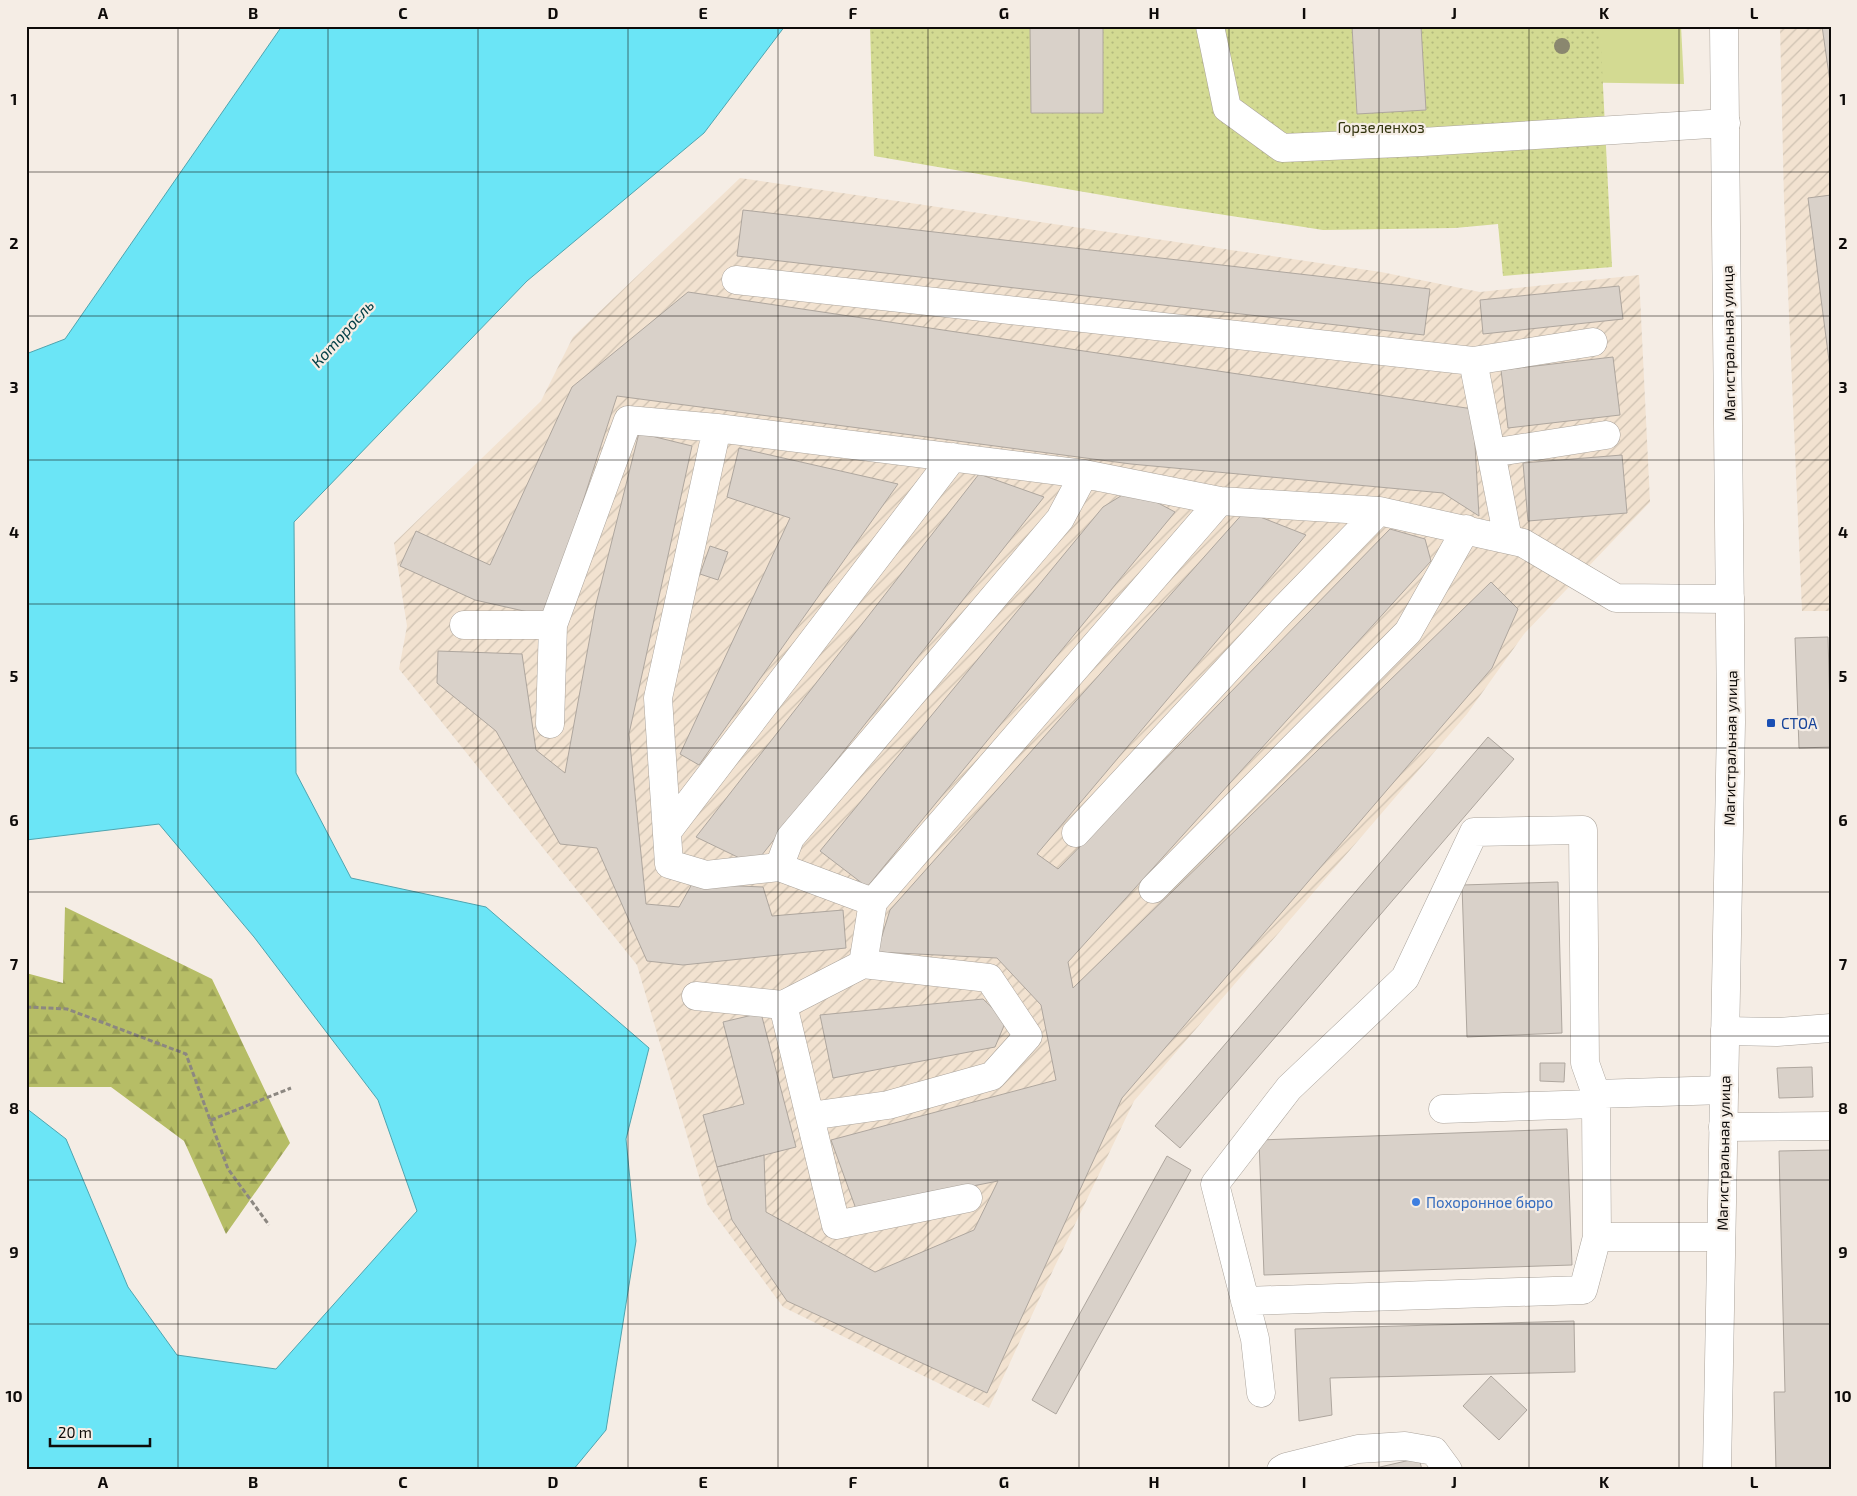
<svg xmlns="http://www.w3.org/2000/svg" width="1857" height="1496" viewBox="0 0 1857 1496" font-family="'Exo 2',sans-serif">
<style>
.industrial{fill:url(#industrial-furrows)}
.grass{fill:#d3da92}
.forest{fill:url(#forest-firs)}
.garden{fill:url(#garden-dots)}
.water{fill:#6be5f6;stroke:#4fa4af}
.building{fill:#d9d1c9;stroke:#aea69e}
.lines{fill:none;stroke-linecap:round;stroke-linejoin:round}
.minor-casing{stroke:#aba49c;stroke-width:29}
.major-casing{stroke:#aba49c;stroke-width:29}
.path{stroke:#8c8781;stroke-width:3;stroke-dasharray:5 2.5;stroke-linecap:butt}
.minor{stroke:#fff;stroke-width:28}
.major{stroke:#fff;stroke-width:28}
.tree{fill:#8a876f}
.grid{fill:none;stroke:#0e0b09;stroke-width:1;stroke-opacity:0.55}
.transit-dot{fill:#1a4fb4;stroke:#f5ede5;stroke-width:2}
.shop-dot{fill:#3f7fe0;stroke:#f5ede5;stroke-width:2}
.labels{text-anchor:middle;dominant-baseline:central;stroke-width:4.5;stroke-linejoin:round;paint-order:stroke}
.park-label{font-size:15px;fill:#32340f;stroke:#f5ede5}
.street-label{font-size:15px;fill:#0e0b09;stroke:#f5ede5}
.transit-label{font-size:15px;fill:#164399;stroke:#f5ede5;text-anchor:start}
.shop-label{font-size:15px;fill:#366cbe;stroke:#f5ede5;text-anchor:start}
.water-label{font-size:16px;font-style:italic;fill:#044047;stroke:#f5ede5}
.neatline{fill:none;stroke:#0e0b09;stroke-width:2}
.grid-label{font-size:16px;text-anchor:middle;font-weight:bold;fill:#0e0b09}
</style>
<defs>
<pattern id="industrial-furrows" width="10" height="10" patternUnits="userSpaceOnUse" patternTransform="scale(1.25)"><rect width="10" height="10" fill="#f2e2d0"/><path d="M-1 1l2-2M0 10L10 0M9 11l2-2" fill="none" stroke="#cec1b1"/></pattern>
<pattern id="forest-firs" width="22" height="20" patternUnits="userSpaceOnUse" patternTransform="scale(1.25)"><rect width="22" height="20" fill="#b6bd66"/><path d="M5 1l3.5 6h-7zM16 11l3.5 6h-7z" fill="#9ba157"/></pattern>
<pattern id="garden-dots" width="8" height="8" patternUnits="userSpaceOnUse" patternTransform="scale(1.25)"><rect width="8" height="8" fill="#d3da92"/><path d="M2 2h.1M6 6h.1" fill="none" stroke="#b4ba7d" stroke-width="1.8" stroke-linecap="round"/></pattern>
</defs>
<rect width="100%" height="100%" fill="#f5ede5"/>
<path class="industrial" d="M1780,26H1831V611H1802L1784,200Z
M740,178L1381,272L1480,292L1639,275L1650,502L1524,634L1467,714L1134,1101L1044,1289L989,1408L783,1307L707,1204L637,965L399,669L407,626L394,543L541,401L573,337Z"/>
<path class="grass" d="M1488,26H1681L1684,84L1492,81Z"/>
<path class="forest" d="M65,907L212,979L290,1143L226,1234L184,1141L111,1087H26V973L63,983Z"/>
<path class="garden" d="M870,26H1600L1612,267L1503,276L1498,224L1455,228L1323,230L1160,205L874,156Z"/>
<path class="water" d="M282,26H785L704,133L527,281L294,522L296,773L351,878L486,907L649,1048L626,1139L636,1241L606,1430L573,1470H26V1108L66,1139L128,1287L177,1355L276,1369L417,1211L378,1100L254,937L159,824L26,840V354L65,339Z"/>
<path class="building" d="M1030,26H1103V113H1031Z
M1352,26H1421L1426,110L1357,114Z
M1822,26H1831V89Z
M1831,195V376L1808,198Z
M743,210L1430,289L1424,335L737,256Z
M1619,286L1623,319L1483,334L1480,300Z
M688,292L1473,409L1479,516L1443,493L1131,464L617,396L546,616L475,600L400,566L416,531L490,565L572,387Z
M1613,357L1620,415L1508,428L1501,370Z
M639,433L692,446L629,734L646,904L679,907L692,884L763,887L772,916L843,910L846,948L683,965L647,961L597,848L560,844L496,731L437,683L438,651L522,654L536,750L565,773L596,604Z
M739,448L898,484L699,765L680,754L790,518L727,497Z
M1622,455L1627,513L1528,521L1523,463Z
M979,474L1044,497L754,865L696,837Z
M1132,489L1175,512L867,887L820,851L1103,507Z
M1245,511L1306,535L1037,854L1058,869L1390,529L1425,539L1431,561L1068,962L1073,988L1491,582L1518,609L1492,668L1122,1098L987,1393L787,1301L732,1220L717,1167L764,1155L766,1212L875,1272L974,1230L998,1181L856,1209L831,1140L1056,1080L1041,1005L997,958L877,952L890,910Z
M710,546L728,552L718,580L700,574Z
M1828,637L1831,747L1799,748L1795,638Z
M1488,737L1514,759L1180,1148L1155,1126Z
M1558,882L1562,1033L1467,1037L1462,885Z
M983,999L1006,1021L995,1047L833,1078L820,1015Z
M761,1013L796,1147L717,1167L703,1115L744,1104L723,1022Z
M1540,1063H1565L1564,1082L1540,1081Z
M1812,1067L1813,1097L1779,1098L1777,1068Z
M1567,1129L1572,1265L1264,1275L1259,1140Z
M1831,1150V1470H1776L1774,1392H1785L1779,1151Z
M1167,1156L1191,1170L1056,1414L1032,1400Z
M1574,1321L1575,1372L1330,1378L1332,1415L1299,1421L1295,1329Z
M1491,1376L1527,1410L1499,1440L1463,1406Z
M1419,1458L1422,1470H1380V1467Z"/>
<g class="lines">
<g class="minor-casing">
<path id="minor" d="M1210,26L1227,108L1282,148L1422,142L1726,123
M736,280L1473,361L1508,539
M1473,361L1593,342
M717,428L1084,474
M1491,453L1606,435
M1220,501L1379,511L1523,543L1616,598L1730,599
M464,625H553
M550,724L553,625L628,420L717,428L658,698L669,864L706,875L779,867L790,838L1060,519L1084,474L1220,501L873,902L863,964L783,1005L836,1225L968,1198
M667,832L953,457
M1076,833L1276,617L1379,511
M779,867L873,902
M1153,889L1408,632L1466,529
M696,996L783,1005
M1725,1031L1777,1032L1831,1028
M1596,1104V1094L1724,1090
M1443,1109L1596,1104L1597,1237H1721
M810,1116L888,1105L992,1076L1028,1036L989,978L863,964
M1723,1127L1831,1126
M1245,1301L1583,1290L1597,1237
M1261,1393L1255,1339L1215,1184L1289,1088L1405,978L1474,832L1583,830L1585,1063L1596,1094
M1281,1470L1286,1467L1358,1449L1405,1446L1434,1451L1448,1470"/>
</g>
<g class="major-casing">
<path id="major" d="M1717,1470L1731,722L1724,26"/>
</g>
<path class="path" d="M26,27L28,26
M26,1007L67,1009L186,1054L228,1169L269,1225
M211,1120L291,1088"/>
<use href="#minor" class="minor"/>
<use href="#major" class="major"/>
</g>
<circle class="tree" cx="1562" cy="46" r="8"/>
<path class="grid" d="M178,26V1470M328,26V1470M478,26V1470M628,26V1470M778,26V1470M928,26V1470M1079,26V1470M1229,26V1470M1379,26V1470M1529,26V1470M1679,26V1470M26,172H1831M26,316H1831M26,460H1831M26,604H1831M26,748H1831M26,892H1831M26,1036H1831M26,1180H1831M26,1324H1831"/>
<rect class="transit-dot" x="1766" y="718" width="10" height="10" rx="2.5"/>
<circle class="shop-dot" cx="1416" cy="1202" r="5"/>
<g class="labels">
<g class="park-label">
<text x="1381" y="127">Горзеленхоз</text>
</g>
<g class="street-label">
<text transform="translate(1728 343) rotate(-91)">Магистральная улица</text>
<text transform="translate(1730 748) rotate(-89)">Магистральная улица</text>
<text transform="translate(1723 1153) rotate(-89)">Магистральная улица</text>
</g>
<g class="transit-label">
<text x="1781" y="723">СТОА</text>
</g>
<g class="shop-label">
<text x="1426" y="1202">Похоронное бюро</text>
</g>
<g class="water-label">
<text transform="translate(342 333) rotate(-48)">Которосль</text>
</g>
</g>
<rect width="1857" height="1496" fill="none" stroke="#f5ede5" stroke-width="55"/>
<path d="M50 1438v8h100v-8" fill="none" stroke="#0e0b09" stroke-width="2.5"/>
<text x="58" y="1438" font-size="15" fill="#0e0b09" stroke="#f5ede5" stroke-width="4" paint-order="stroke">20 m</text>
<rect x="28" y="28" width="1802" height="1440" class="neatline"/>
<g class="grid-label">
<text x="103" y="19">A</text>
<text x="253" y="19">B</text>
<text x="403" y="19">C</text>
<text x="553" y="19">D</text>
<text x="703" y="19">E</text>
<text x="853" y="19">F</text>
<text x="1004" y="19">G</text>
<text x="1154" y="19">H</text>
<text x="1304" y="19">I</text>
<text x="1454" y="19">J</text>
<text x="1604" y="19">K</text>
<text x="1754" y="19">L</text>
<text x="14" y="105">1</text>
<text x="1843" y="105">1</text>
<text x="14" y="249">2</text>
<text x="1843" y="249">2</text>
<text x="14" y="393">3</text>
<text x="1843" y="393">3</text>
<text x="14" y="538">4</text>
<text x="1843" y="538">4</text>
<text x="14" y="682">5</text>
<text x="1843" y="682">5</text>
<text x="14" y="826">6</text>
<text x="1843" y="826">6</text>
<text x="14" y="970">7</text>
<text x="1843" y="970">7</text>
<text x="14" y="1114">8</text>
<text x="1843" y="1114">8</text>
<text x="14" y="1258">9</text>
<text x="1843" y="1258">9</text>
<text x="14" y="1402">10</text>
<text x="1843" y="1402">10</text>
<text x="103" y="1488">A</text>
<text x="253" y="1488">B</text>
<text x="403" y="1488">C</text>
<text x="553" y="1488">D</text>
<text x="703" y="1488">E</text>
<text x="853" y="1488">F</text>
<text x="1004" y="1488">G</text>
<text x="1154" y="1488">H</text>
<text x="1304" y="1488">I</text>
<text x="1454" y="1488">J</text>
<text x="1604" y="1488">K</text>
<text x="1754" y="1488">L</text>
</g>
</svg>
